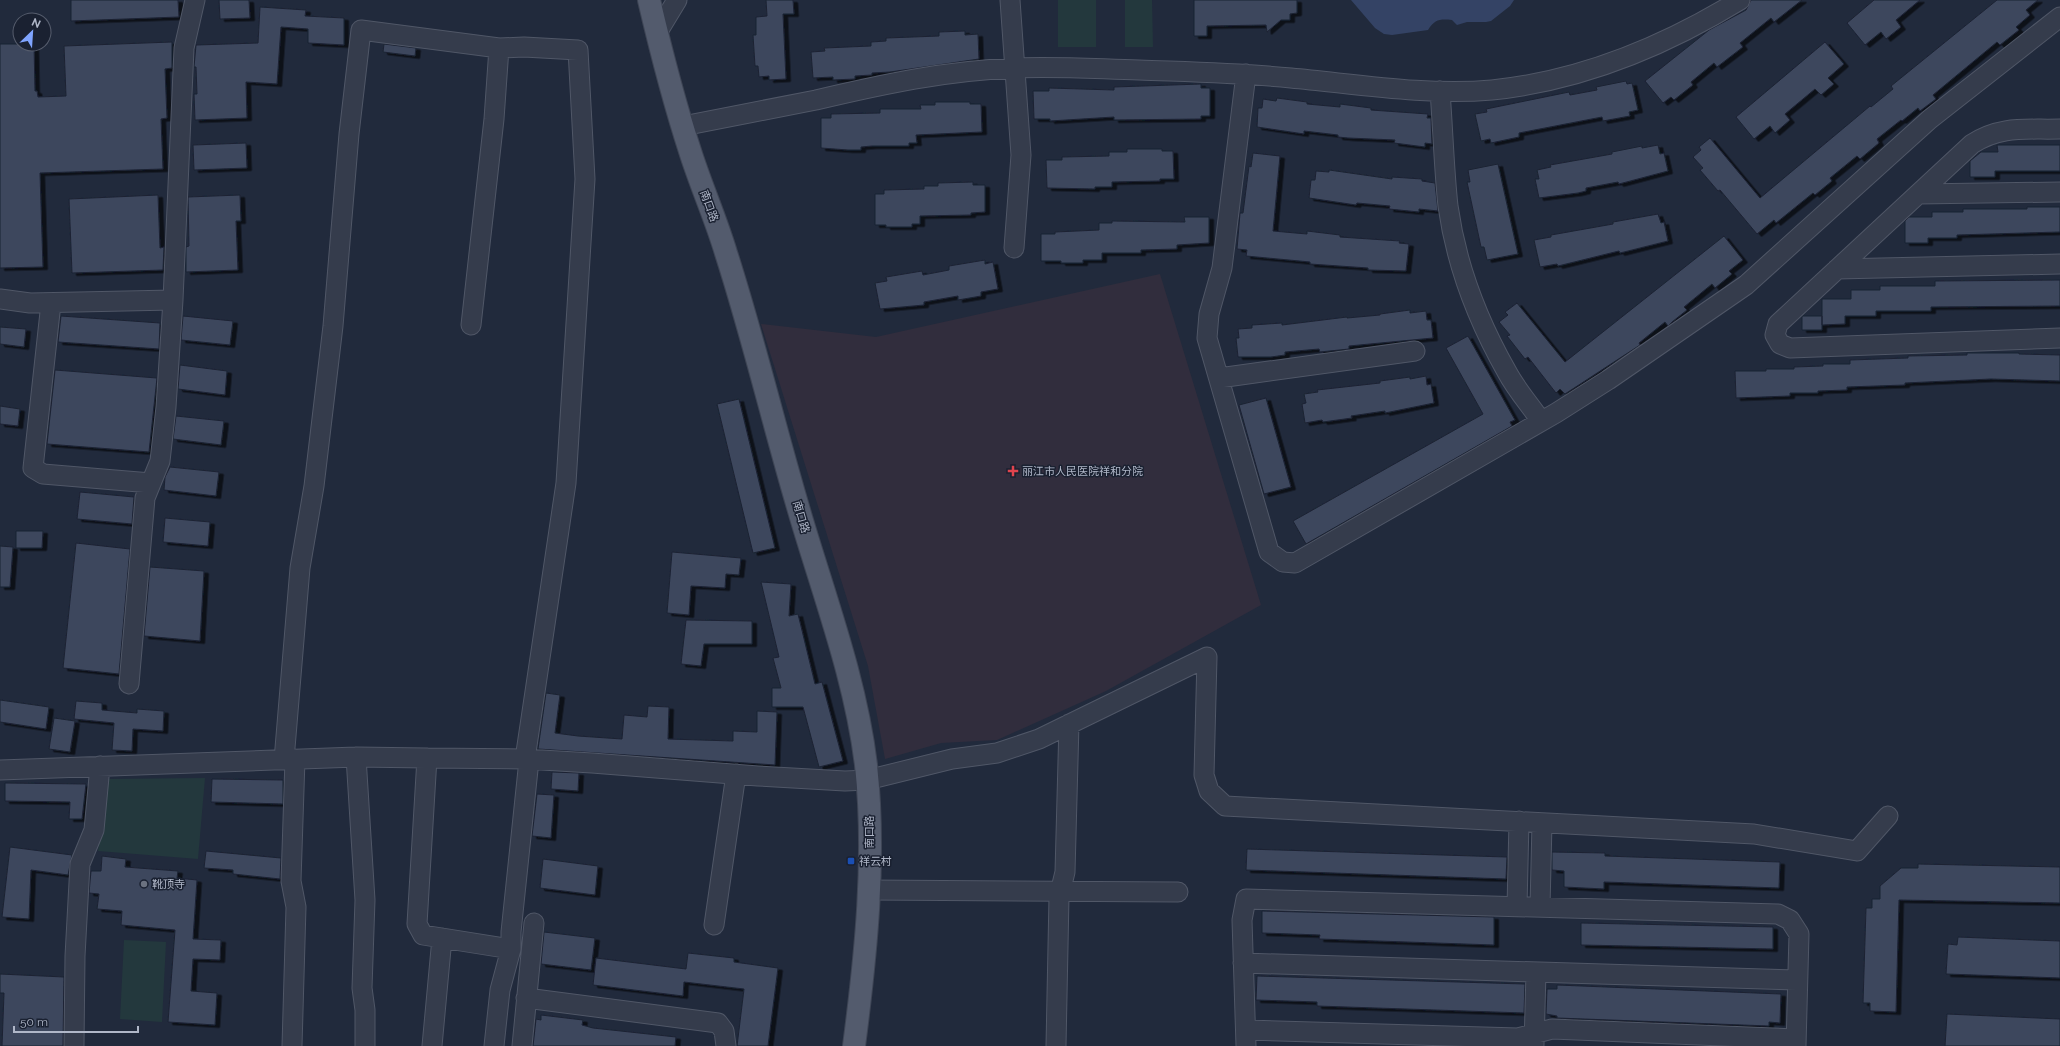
<svg xmlns="http://www.w3.org/2000/svg" width="2060" height="1046" viewBox="0 0 2060 1046" font-family="Raleway,'Noto Sans SC',sans-serif">
<style>
.medical{fill:#312d3d}
.green{fill:#23383d}
.water{fill:#344365}
.building{fill:#3c465d;stroke:#1c2333;filter:url(#shadow)}
.lines{fill:none;stroke-linecap:round;stroke-linejoin:round}
.minor-casing{stroke:#505767;stroke-width:21}
.major-casing{stroke:#3e4555;stroke-width:24}
.minor{stroke:#353c4c;stroke-width:19}
.major{stroke:#535b6d;stroke-width:22}
.health-dot{fill:#e0444e;stroke:#1a2131;stroke-width:1.5}
.transit-dot{fill:#1a4fb4;stroke:#1a2131;stroke-width:1.5}
.worship-dot{fill:#6b7280;stroke:#1a2131;stroke-width:1.5}
.labels{text-anchor:middle;dominant-baseline:central;stroke-width:3;stroke-linejoin:round;paint-order:stroke}
.street-label{font-size:11px;fill:#b0b7c8;stroke:#1a2131}
.poi-label{font-size:11px;fill:#b0b7c8;stroke:#1a2131;text-anchor:start}
</style>
<defs>
<filter id="shadow"><feDropShadow dx="4.5" dy="2.5" stdDeviation="0" flood-color="#0009"/></filter>
</defs>
<rect width="100%" height="100%" fill="#212a3c"/>
<path class="medical" d="M1160,274L1261,605L1106,691L997,740L941,743L885,759L868,666L761,324L876,337Z"/>
<path class="green" d="M1058,0H1096V47H1058Z
M1125,0H1152L1153,47H1125Z
M205,778L198,859L98,851L106,779Z
M124,940L166,942L162,1022L120,1019Z"/>
<path class="water" d="M1351,0H1514L1510,6L1491,21L1486,22H1467L1457,25L1452,20C1440,19 1435,19 1428,30L1392,35L1384,34L1375,28Z"/>
<path class="building" d="M71,0H178L179,17L71,21Z
M219,0H249L250,18L220,19Z
M766,0H793L794,14H783L786,79L769,80V76L759,77L758,66H755L753,35H756V17L767,16Z
M1194,0H1297V13L1290,14V20H1281L1267,32L1266,25L1207,26V36H1194Z
M1751,0H1802L1774,22L1771,18L1740,43L1743,47L1717,67L1714,63L1691,82L1693,85L1674,100L1671,97L1663,103L1645,81L1709,30L1746,10Z
M1874,0H1920L1896,20L1901,27L1886,39L1881,32L1865,45L1847,23Z
M1997,0H2038L2026,10L2030,15L2016,27L2019,30L2000,45L1997,42L1933,95L1936,99L1920,111L1918,108L1902,121L1901,120L1877,139L1879,143L1860,159L1857,156L1830,178L1832,181L1815,195L1813,193L1776,223L1774,220L1757,234L1720,190L1718,191L1700,170L1703,168L1693,157L1701,150L1699,147L1710,138L1760,198L1870,106L1871,107L1893,89L1891,86Z
M260,7L306,10L305,16L344,18V45L308,43V29L281,27L277,84L246,82L247,118L195,120L194,94H197L196,67H194L196,45L258,43Z
M965,31V35L978,34L979,59L890,72L872,73V75L855,76V79L833,80V77L813,78L811,52L825,51L824,48L871,46V42L886,41V38L939,36V32Z
M172,42V68L165,69L167,118L161,119L163,169L40,173L43,267L0,268V44H34L35,91H37L38,97L66,96L64,46Z
M1825,42L1844,64L1828,78L1834,84L1821,95L1815,89L1785,114L1790,120L1775,133L1770,126L1754,139L1736,117Z
M384,44L416,48L415,56L383,52Z
M1626,81L1627,84L1632,83L1638,110L1629,112L1630,116L1603,121L1602,117L1519,133V137L1491,143L1490,139L1481,141L1475,114L1487,112L1486,109L1569,92L1570,95L1597,90L1596,87Z
M1201,84V88H1210V116H1201V119L1114,120V117L1050,121V119H1034L1033,91H1049V88L1114,90V87Z
M1277,98L1307,102V104L1340,107V104L1371,108V110L1428,114L1427,118H1431L1432,144L1425,143V147L1394,143L1395,140L1348,138L1338,137V135L1304,131V134L1257,127L1258,108H1262L1263,99L1276,101Z
M935,102H970V104H981L982,132L916,135L917,143H909V146H872L861,147V150H848L821,148V118H831V114L880,113V109H921L920,105H935Z
M246,143L247,168L194,170L193,145Z
M1658,145L1660,154L1664,153L1668,171L1619,184L1618,182L1586,188V191L1578,193L1539,198L1535,179H1539L1537,170L1551,167L1550,165L1612,154V152L1642,146V148Z
M1997,145H2060V171H1995V177H1970V161L1981,152H1998Z
M1127,149H1162V151H1173L1174,179H1160V181L1112,182V187H1095V189L1047,188L1046,160H1062V157L1109,156V152H1127Z
M1253,153L1280,156L1273,231L1307,234V231L1340,235V237L1400,241L1399,243L1409,244L1406,271L1368,270V268L1310,264V262L1246,256L1247,250L1237,249L1240,213H1243L1249,166L1251,167Z
M1498,164L1518,254L1487,260L1484,247H1481L1467,182H1470L1468,170Z
M1329,170L1392,179V177L1422,179V181L1435,183L1438,211L1419,209V212L1389,209L1390,206L1357,203L1356,205L1309,198L1311,180H1315L1316,171L1329,172Z
M973,182V185H985V212L971,213V215L920,216V224H912V227H886V225H875V194H884V190L924,189V186H938V183Z
M158,195L160,248L164,247L163,270L72,273L69,199Z
M240,195L241,221H236L238,270L186,272V247L189,246L188,197Z
M2027,207H2060V232L1957,235V238H1928V243H1905V221L1909,217H1932V212H1963V209H2027Z
M1658,214L1661,223L1664,222L1668,241L1620,253L1619,251L1558,266L1557,264L1540,267L1534,240L1551,237V235L1613,224V222Z
M1184,217H1209V243L1177,245V249L1141,250V253H1102V260H1083V263H1061V261H1041V234H1055V232L1099,230V223H1112V221L1185,222Z
M1724,236L1743,260L1729,271L1732,274L1715,288L1712,284L1684,307L1687,310L1672,322L1668,326L1665,322L1639,343L1640,345L1565,394L1560,389L1556,393L1528,357L1525,359L1507,336L1510,335L1499,322L1508,315L1505,312L1517,303L1565,362Z
M985,260V264L993,262L998,289L981,292V296L958,300V296L924,302V305L880,309L875,283L887,281L886,277L922,271L923,275L949,270V266Z
M2060,280V306L1931,307V311H1876V316H1845V324L1822,325V299H1851V290H1880V286H1935V281Z
M1410,310V313L1426,311L1427,320H1431L1433,338L1349,346V349L1320,352L1319,349L1285,352V355L1271,357H1238L1236,338H1239L1238,329L1252,328V325L1282,323V325L1347,317V318L1380,315V314Z
M61,316L160,323L159,349L58,342Z
M183,316L233,321L230,345L181,340Z
M1802,316H1822V330H1802Z
M0,327L26,329L24,347L0,344Z
M1468,336L1515,420L1510,422L1512,426L1306,544L1293,521L1483,414L1446,348Z
M1967,353H2019V354L2060,355V381L1991,379L1905,383V385L1847,387V390L1818,391V393H1790V396L1736,398L1735,371H1766V369H1794V367L1823,366V364H1850V360L1908,358V356L1967,355Z
M180,365L227,371L225,395L178,389Z
M55,370L157,378L149,452L47,444Z
M1426,376L1427,385L1431,384L1434,403L1385,413V411L1351,416L1352,418L1323,422L1322,420L1305,423L1302,404L1306,403L1304,394L1318,392L1317,390L1380,383V381L1410,377V379Z
M1266,398L1291,487L1264,494L1239,405Z
M739,399L775,548L753,553L717,404Z
M0,406L20,409L18,426L0,424Z
M176,416L224,421L221,445L173,439Z
M170,467L219,472L216,496L164,490L165,477Z
M80,492L134,497L132,524L77,519Z
M165,518L210,522L208,546L163,542Z
M16,531H43L42,548H16Z
M76,543L130,549L119,674L63,668Z
M0,546L13,547L10,587H0Z
M672,552L741,558L739,575L726,574L725,588L691,586L689,615L667,613Z
M150,567L204,571L200,641L144,636Z
M761,582L791,584L789,616L798,614L815,684L822,682L843,761L819,767L803,707H772V688H781L773,658L779,657Z
M686,620L752,621V644H704L701,666L681,664Z
M546,693L560,695L555,733L578,736L622,739L624,715L647,717L648,706L669,707L668,739L733,741V731L757,732V711L777,712L775,765L538,749Z
M0,700L49,707L46,729L0,722Z
M76,701L102,703V710L137,713V709L164,711L163,731L133,729L132,751L112,750L114,723L74,719Z
M54,718L75,721L70,752L49,749Z
M552,772L579,773L578,791L551,789Z
M212,779L283,780V804L211,802Z
M5,783L86,784L82,819H69L70,802L5,801Z
M537,794L554,795L551,838L532,836Z
M10,847L72,855L68,875L31,870L29,919L2,917Z
M1247,849L1507,857L1506,879L1246,870Z
M206,851L281,858L280,879L233,874V870L204,868Z
M1552,852L1605,853V856L1780,862L1779,888L1604,882V889L1564,887V871L1552,870Z
M102,856L126,859L125,867L178,871L177,878L197,880L193,939L221,940L220,960L193,959L191,991L217,993L215,1025L168,1022L175,930L121,925L122,911L97,909L99,894L89,893L91,871H101Z
M543,859L598,866L595,895L540,888Z
M1918,864L2060,867V903L1899,900L1896,1012L1870,1011V1003H1863L1866,908H1872V899H1880V886L1901,868H1918Z
M1262,911L1494,917V945L1319,939L1320,935L1262,933Z
M1581,923L1773,927V949L1581,945Z
M544,932L595,938L591,970L541,964Z
M1958,937L2060,941V978L1946,974L1948,944L1957,945Z
M688,953L734,958V962L778,968L768,1046H737L744,989L684,982L683,996L593,985L596,958L686,969Z
M0,974L64,977L63,1046H2L4,993H0Z
M1257,976L1525,984L1524,1013L1317,1006V1002L1256,1000Z
M1557,985L1781,994L1780,1023L1769,1022V1026L1557,1018V1016L1546,1014L1547,989H1557Z
M1947,1014L2060,1019V1046H1945Z
M541,1015L583,1020L582,1025L593,1028L676,1037L675,1046H533L536,1019L541,1020Z"/>
<g class="lines">
<g class="minor-casing">
<path id="minor" d="M1010,0L1021,155L1014,248
M657,33L677,0
M1246,74L1222,268L1209,314L1207,338L1269,552L1283,562L1295,563L1556,413L1608,380L1746,285L1930,119L2060,17
M1440,91C1443,130 1444,169 1448,206C1456,264 1478,321 1507,372C1516,389 1530,405 1541,421
M683,126C727,117 772,109 816,100C884,84 944,71 1014,68C1056,66 1098,69 1139,70C1190,72 1241,73 1291,78C1356,84 1427,96 1492,90C1580,81 1665,46 1740,0
M2060,129C2027,130 2001,125 1972,144L1778,324L1775,335L1780,344L1790,348L2060,338
M1918,194L2060,192
M1837,269L2060,264
M0,299L30,303L173,300
M51,303L33,468L43,474L151,483
M471,325L494,119L499,48
M1219,378L1415,351
M129,684L145,498L160,461L166,407L173,300L184,48L195,0
M356,757L365,900L362,988L365,1010V1046
M427,758L417,924L423,935L511,949
M284,760L300,568L314,486L333,326L349,134L361,30L499,48L524,47L578,50L585,179L566,483L525,759
M0,770L356,757L427,758L525,759L592,763L758,776L845,781L867,780L952,759L997,753L1039,739L1207,657L1204,775L1209,791L1225,806L1754,834L1857,851L1888,816
M868,890L1178,892
M1517,907L1519,821
M1540,907L1542,823
M714,925L736,774
M1243,963L1797,980
M526,998L718,1023L724,1031L726,1046
M1246,1030L1518,1038L1552,1029L1796,1039
M1534,1045L1536,972
M74,1046L75,956L80,864L94,830L100,766
M292,1046L296,907L291,881L295,759
M432,1046L442,938
M494,1046L500,990L511,949V932L529,760
M522,1046L534,923
M1056,1046L1059,897L1065,872L1069,724
M1246,1046L1242,920L1246,899L1778,914L1790,920L1799,934L1796,1046"/>
</g>
<g class="major-casing">
<path id="major" d="M649,0C661,51 674,102 690,151C701,186 716,219 726,253C755,343 776,435 803,524C827,604 856,682 866,765C876,858 866,954 854,1046"/>
</g>
<use href="#minor" class="minor"/>
<use href="#major" class="major"/>
</g>
<path class="health-dot" d="M1011 465h4v4h4v4h-4v4h-4v-4h-4v-4h4z"/>
<rect class="transit-dot" x="847" y="857" width="8" height="8" rx="2"/>
<circle class="worship-dot" cx="144" cy="884" r="4"/>
<g class="labels">
<g class="street-label">
<text transform="translate(709 206) rotate(70)">南口路</text>
<text transform="translate(801 517) rotate(74)">南口路</text>
<text transform="translate(869 832) rotate(-90)">南口路</text>
</g>
<g class="poi-label">
<text x="1022" y="471">丽江市人民医院祥和分院</text>
<text x="859" y="861">祥云村</text>
<text x="152" y="884">靴顶寺</text>
</g>
</g>
<g transform="translate(32 32) rotate(25)"><circle r="19" fill="#1a2131" stroke="#565d6d"/>
<path d="M0-3L7 15L0 10L-7 15Z" fill="#7fa4fe"/>
<text y="-6" font-size="11" font-weight="bold" text-anchor="middle" fill="#b0b7c8">N</text>
</g>
<path d="M14 1026v6h124v-6" fill="none" stroke="#b0b7c8" stroke-width="2"/>
<text x="20" y="1026" font-size="12" fill="#b0b7c8" stroke="#1a2131" stroke-width="3" paint-order="stroke">50 m</text>
</svg>
